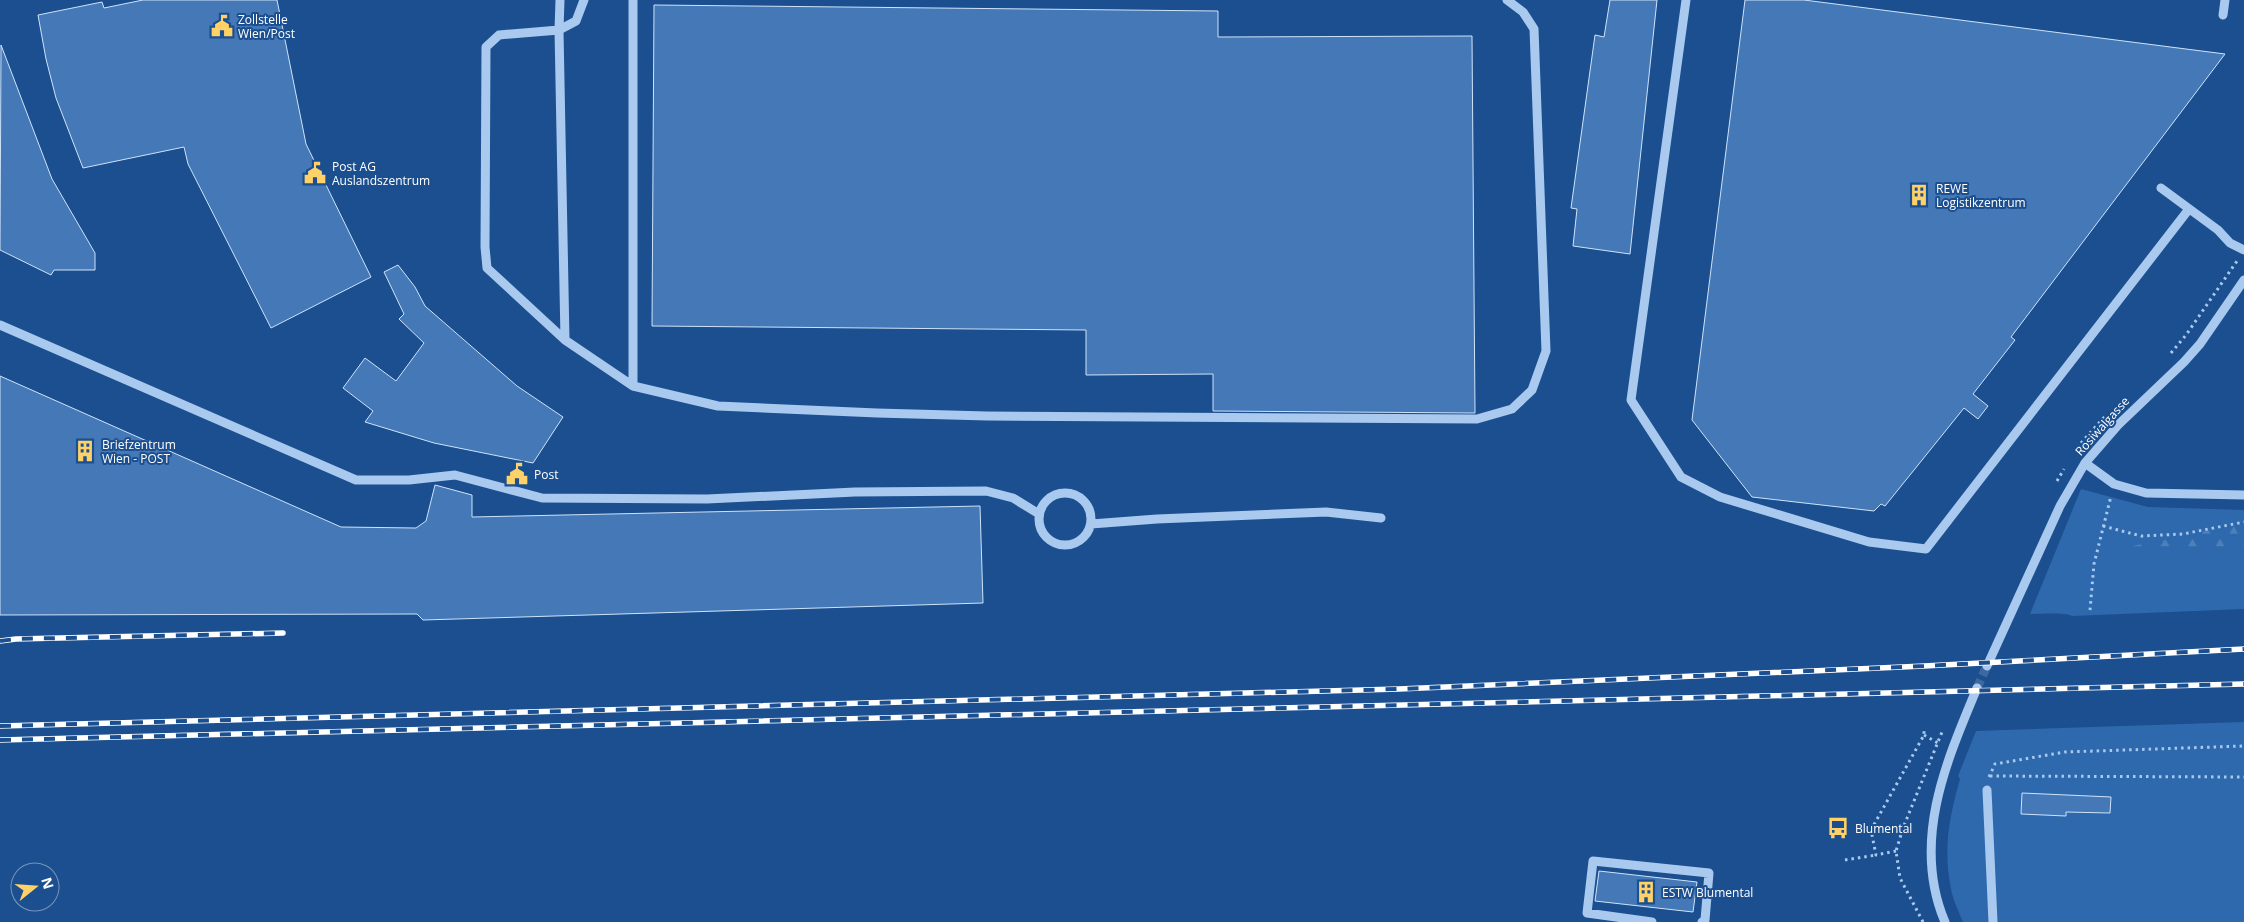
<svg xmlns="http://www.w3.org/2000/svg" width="2244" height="922" viewBox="0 0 2244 922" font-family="'Open Sans',sans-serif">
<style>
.grass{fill:#2e69ad}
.forest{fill:url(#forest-firs)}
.building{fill:#4478b7;stroke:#cfe3fa}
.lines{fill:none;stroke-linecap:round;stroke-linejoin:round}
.minor-tunnel{stroke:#3d69a0;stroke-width:9;stroke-dasharray:9 4.5;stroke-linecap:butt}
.path{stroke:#a9c9ee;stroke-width:3;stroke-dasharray:2.5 4;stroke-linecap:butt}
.minor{stroke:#a9c9ee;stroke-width:9}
.rail-casing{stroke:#fff;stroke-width:5.5}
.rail{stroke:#1b4f8f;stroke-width:4;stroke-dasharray:11;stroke-linecap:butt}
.labels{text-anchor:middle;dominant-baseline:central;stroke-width:4;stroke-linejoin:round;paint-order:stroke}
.poi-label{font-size:12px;fill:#fff;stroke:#1b4f8f;text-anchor:start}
.street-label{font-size:12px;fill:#fff;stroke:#1b4f8f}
</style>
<defs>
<pattern id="forest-firs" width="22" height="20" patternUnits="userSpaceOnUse" patternTransform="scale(1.25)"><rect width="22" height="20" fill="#2e69ad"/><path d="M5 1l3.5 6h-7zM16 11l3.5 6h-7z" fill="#4d80b9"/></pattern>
</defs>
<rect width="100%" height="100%" fill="#1b4f8f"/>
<path class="grass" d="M2081,489L2148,507L2244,510V523L2122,549H2244V609L2072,616C2065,612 2041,614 2030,614Z
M2244,722V922H1963C1959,912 1953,900 1951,889C1943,849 1949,818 1960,779L1958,776L1976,731Z"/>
<path class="forest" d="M2244,523V549H2118Z"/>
<path class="building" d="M143,0H277L306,144L371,277L271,328L188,164L184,147L83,168L56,98L46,59L38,15L102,2L104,8Z
M1610,0H1657L1630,254L1573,246L1577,209L1571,208L1595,35L1604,37Z
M1745,0H1804L2225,54L2011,337L2015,340L1973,394L1988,406L1978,419L1964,408L1885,506L1881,504L1874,511L1752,497L1692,420Z
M654,5L1218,11V37L1472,36L1475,413L1213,411V374L1086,375V330L652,326Z
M1,45L52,179L95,253V270H54L51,275L0,250Z
M398,265L415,287L425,306L517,386L563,417L533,463L434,443L365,422L373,411L343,388L365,358L396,381L424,343L399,319L404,314L384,272Z
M0,376L341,527L416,528L426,521L435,485L472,495V517L980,506L983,603L423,620L417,614L0,615Z
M2022,793L2111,797L2110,813L2066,812V816L2021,814Z
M1599,871L1697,882L1693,912L1595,901Z"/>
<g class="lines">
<path class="minor-tunnel" d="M1977,688L1987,666"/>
<path class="path" d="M2171,353L2186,335L2237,261
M2081,443L2107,414
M2057,481L2064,469
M2103,526L2141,536L2183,534L2244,522
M2090,610L2094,564L2111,496
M1924,735L1938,743
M1990,776L2244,777
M1989,777L1995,764L2065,752L2244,746
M1896,851L1876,855L1871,830L1924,735V731
M1845,860L1876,855
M1923,922L1900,878L1896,851L1903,828L1942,732"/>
<path class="minor" d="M560,0L559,30L565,340L487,268L485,247L486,47L499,35L559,30L576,21L584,0
M1686,0L1631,400L1681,477L1720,497L1869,542L1926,549L2189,209
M2223,15L2225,0
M2161,188L2218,230L2230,243L2244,250
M0,325L356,480H409L455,475L542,498L707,499L855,492L986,491L1013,498L1039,514
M565,340L633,386V0
M633,386L718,406L877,413L987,416L1477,419L1512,409L1532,390L1546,351L1534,29L1523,12L1507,0
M2085,463L2114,484L2146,493L2244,495
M1039 519a26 26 0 1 1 52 0a26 26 0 1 1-52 0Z
M1091,524L1157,519L1326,512L1381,518
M1987,666L2060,506L2085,463L2118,425L2184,362L2200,344L2244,280
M1987,790L1993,922
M1652,922L1587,913L1593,861L1709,873L1705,920L1702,922
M1945,922C1911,842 1946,762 1977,688"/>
<g class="rail-casing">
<path id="rail" d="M0,641L16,639L283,633
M0,726L1399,689L1924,666L2244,649
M0,740L2244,684"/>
</g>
<use href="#rail" class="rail"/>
</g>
<defs>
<g id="civic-bare" transform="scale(1.725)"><path d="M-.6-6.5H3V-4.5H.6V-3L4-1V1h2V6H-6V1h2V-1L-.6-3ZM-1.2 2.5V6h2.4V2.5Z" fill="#ffd166" stroke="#1b4f8f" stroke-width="2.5" paint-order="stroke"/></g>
<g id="building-bare" transform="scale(1.725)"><path d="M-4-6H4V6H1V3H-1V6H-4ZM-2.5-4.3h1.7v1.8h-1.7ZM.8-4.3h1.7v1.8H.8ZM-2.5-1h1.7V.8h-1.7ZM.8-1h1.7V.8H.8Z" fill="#ffd166" stroke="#1b4f8f" stroke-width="2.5" paint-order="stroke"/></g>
<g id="bus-bare" transform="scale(1.725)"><path d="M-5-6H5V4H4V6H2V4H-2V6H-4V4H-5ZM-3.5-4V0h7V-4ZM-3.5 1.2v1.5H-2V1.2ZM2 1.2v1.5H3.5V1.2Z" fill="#ffd166" stroke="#1b4f8f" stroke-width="2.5" paint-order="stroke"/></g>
</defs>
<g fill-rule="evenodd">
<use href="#civic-bare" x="222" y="26"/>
<use href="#civic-bare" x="315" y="173"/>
<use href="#building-bare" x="1919" y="195"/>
<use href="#building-bare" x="85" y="451"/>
<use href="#civic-bare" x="517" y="474"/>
<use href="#bus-bare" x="1838" y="828"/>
<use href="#building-bare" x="1646" y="892"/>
</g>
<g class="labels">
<g class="poi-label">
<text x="238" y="19">Zollstelle<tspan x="238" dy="14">Wien/Post</tspan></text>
<text x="332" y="166">Post AG<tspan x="332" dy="14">Auslandszentrum</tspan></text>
<text x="1936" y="188">REWE<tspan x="1936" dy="14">Logistikzentrum</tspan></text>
<text x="102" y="444">Briefzentrum<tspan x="102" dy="14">Wien - POST</tspan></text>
<text x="534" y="474">Post</text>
<text x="1855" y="828">Blumental</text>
<text x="1662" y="892">ESTW Blumental</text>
</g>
<g class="street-label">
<text transform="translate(2102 426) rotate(-48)">Rosiwalgasse</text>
</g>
</g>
<g transform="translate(35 887) rotate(73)"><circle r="24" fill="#1b4f8f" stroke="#7695bc"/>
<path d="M0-4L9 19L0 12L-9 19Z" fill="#ffd166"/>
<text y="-8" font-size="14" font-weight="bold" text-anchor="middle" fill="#ffffff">N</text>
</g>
</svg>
